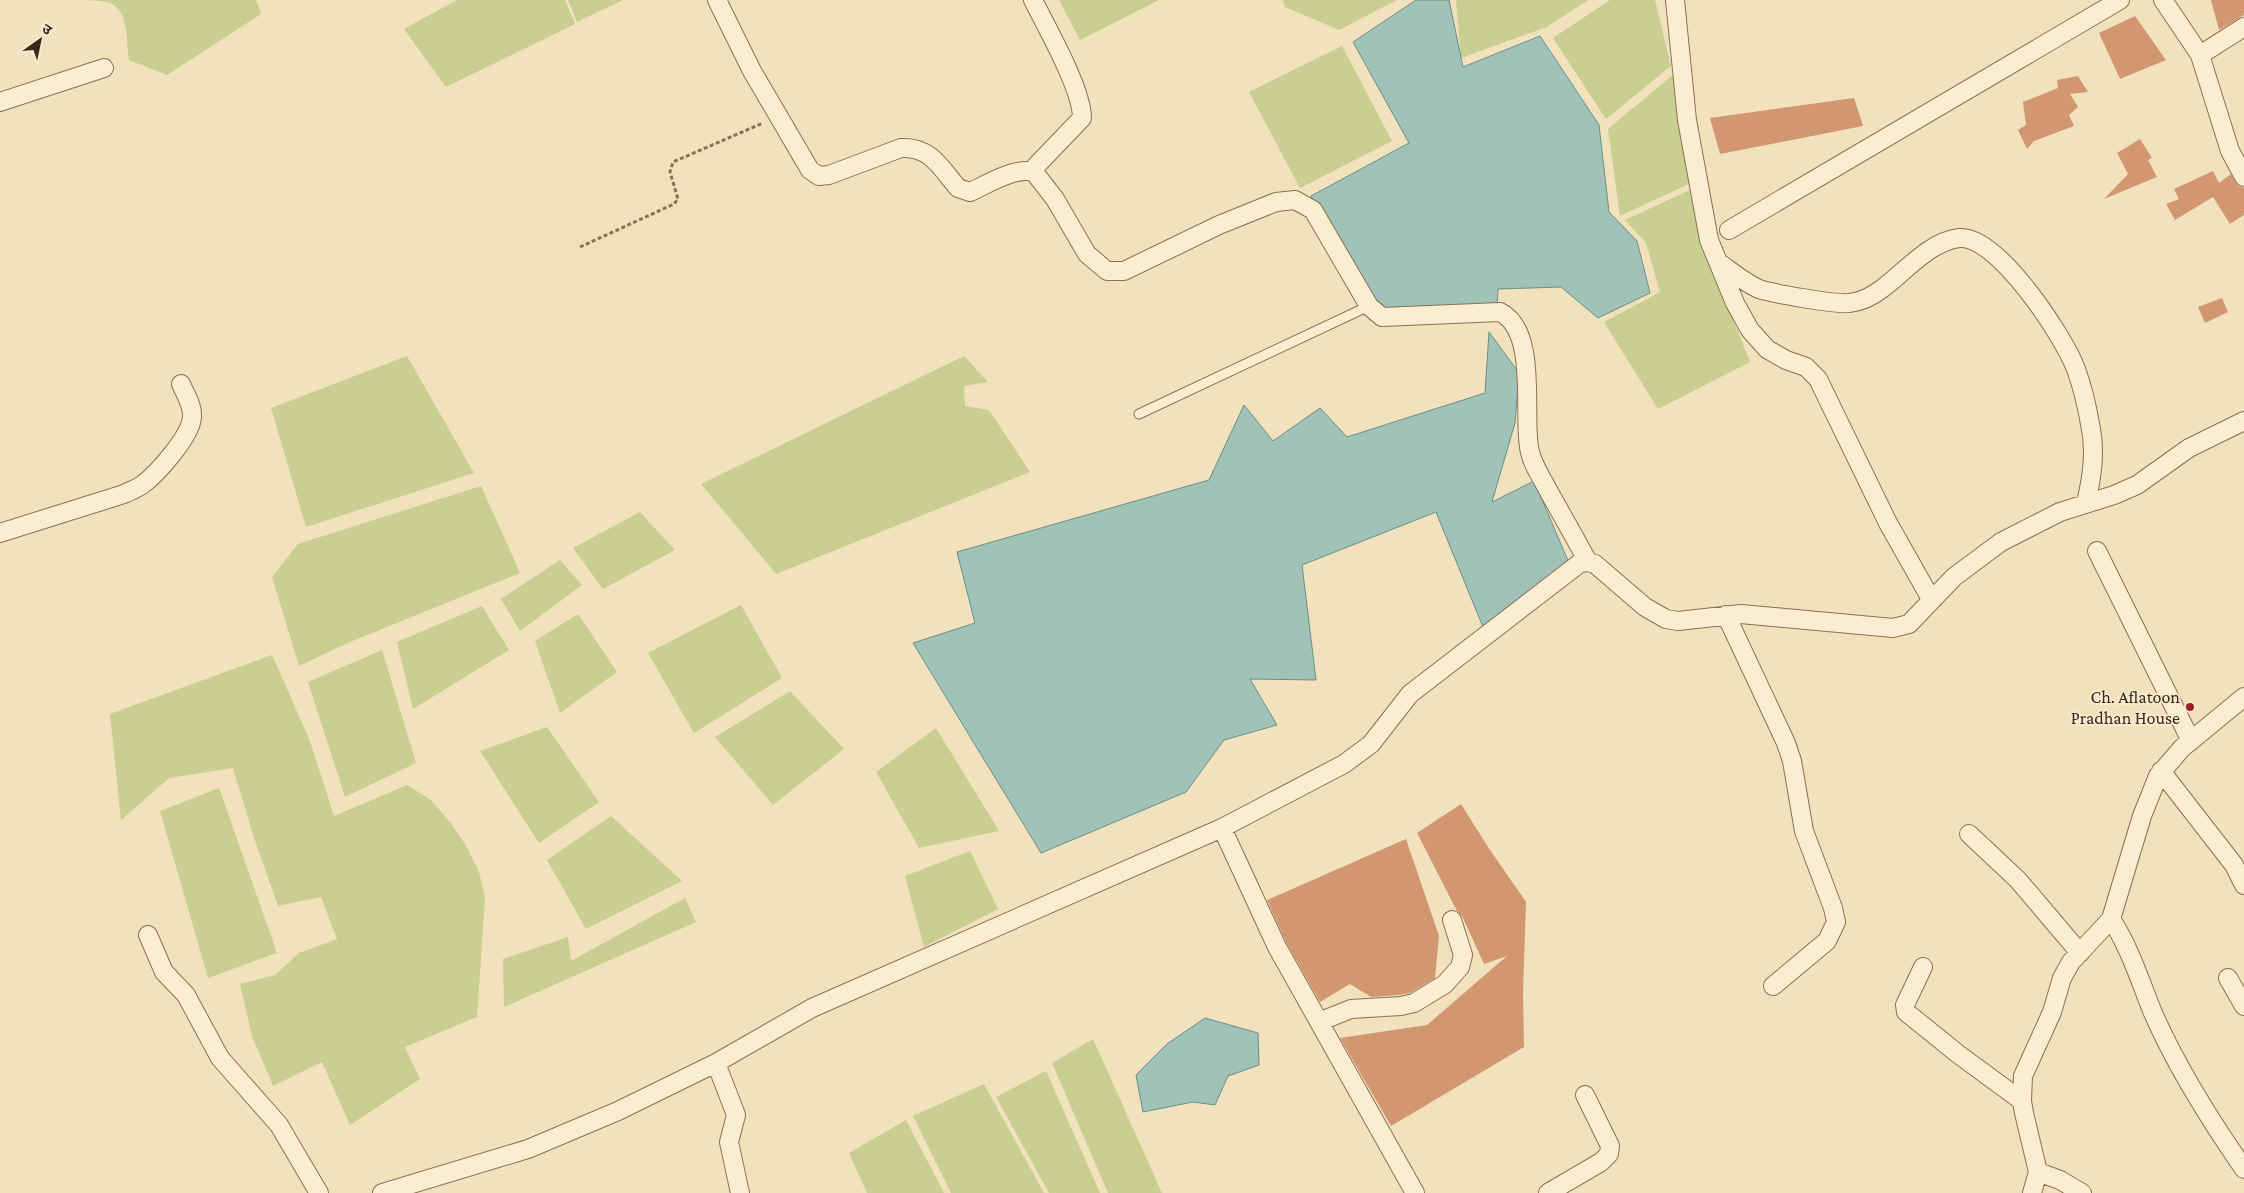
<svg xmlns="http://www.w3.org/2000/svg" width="2244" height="1193" viewBox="0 0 2244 1193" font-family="'Crimson Pro','Noto Sans Devanagari',serif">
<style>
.green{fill:#c9cf90}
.water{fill:#a1c2b8;stroke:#689085}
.building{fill:#d29770}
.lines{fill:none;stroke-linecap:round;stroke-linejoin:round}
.lane-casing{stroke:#8a7055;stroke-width:11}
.street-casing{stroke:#8a7055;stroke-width:20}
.path{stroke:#8a7055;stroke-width:3;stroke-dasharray:4 2.5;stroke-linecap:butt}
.lane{stroke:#fbeed0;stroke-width:9}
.street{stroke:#fbeed0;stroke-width:18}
.poi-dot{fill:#9d2123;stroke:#f8ebcd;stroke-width:2}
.labels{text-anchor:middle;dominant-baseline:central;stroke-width:4;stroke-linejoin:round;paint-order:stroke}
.poi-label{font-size:18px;fill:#38281b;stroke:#f8ebcd;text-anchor:end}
</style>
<rect width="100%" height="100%" fill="#f1e1bd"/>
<path class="green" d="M83,0H256L261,14L167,75L129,60C126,42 130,8 107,2C99,0 90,1 83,0Z
M457,0H565L575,24L446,87L404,29Z
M568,0H623L577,22Z
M1059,0H1159L1080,40Z
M1283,0H1397L1339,30L1285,7Z
M1456,0H1588L1547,27L1461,58Z
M1610,0H1655L1671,66L1606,119L1553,38Z
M1342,46L1392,141L1300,188L1249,92Z
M1673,75L1691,183L1620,216L1608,129Z
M1692,189L1720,286L1750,362L1658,409L1604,322L1660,292L1646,243L1625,220Z
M407,356L474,473L306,527L271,408Z
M964,356L988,382L964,386L965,406L989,410L1030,472L776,574L701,484Z
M481,486L520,573L350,642L299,666L272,577L298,544Z
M640,512L675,550L603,589L573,548Z
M560,560L582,585L520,631L501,599Z
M741,605L782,678L694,733L648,653Z
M482,606L509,650L413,709L397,642Z
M578,614L617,672L560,713L535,641Z
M382,650L416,763L345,797L308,682Z
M272,655L310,741L334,816L407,785L431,800L449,821L465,844L479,872L485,898L477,1017L405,1047L420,1079L350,1125L322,1062L273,1086L252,1036L240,984L275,975L299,953L337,939L321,897L278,906L255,841L233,768L169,778L121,820L110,714Z
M790,691L844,749L773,805L715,737Z
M547,727L599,802L539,843L480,751Z
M936,728L999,831L919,848L876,772Z
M219,788L277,953L208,978L160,811Z
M611,816L682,881L586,929L547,860Z
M970,851L998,909L924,947L905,876Z
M685,898L696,922L504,1007L503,959L568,937L571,961Z
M1093,1039L1162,1193H1108L1052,1063Z
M1046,1071L1100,1193H1049L996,1097Z
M984,1084L1044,1193H951L913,1116Z
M906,1120L944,1193H867L849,1153Z"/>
<path class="water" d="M1416,0H1449L1463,67L1540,36L1599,125L1609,212L1637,241L1650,293L1598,318L1561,287L1498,289L1497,308L1379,313L1311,196L1409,143L1353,42Z
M1489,332L1519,373L1515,423L1492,502L1534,481L1569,563L1485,632L1436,512L1302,565L1316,680L1250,679L1277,725L1224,740L1186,792L1041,853L913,643L975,623L957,552L1209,480L1244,405L1273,441L1320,408L1347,437L1485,393Z
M1205,1018L1258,1033L1259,1065L1228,1076L1215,1105L1193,1102L1143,1112L1136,1075L1167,1044Z"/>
<path class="building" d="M2211,0H2244V15L2219,30Z
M2135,16L2166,60L2120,79L2099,33Z
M2078,76L2088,92L2070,94L2078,107L2069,115L2074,126L2034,141L2027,149L2018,130L2026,125L2023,102L2058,88L2057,80Z
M1854,98L1863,126L1720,154L1710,118Z
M2140,139L2152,158L2148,160L2157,177L2104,199L2128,174L2117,153Z
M2213,171L2219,183L2231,174L2238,186L2244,188V215L2230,224L2213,197L2175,220L2166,204L2179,199L2174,189Z
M2222,298L2228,312L2205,323L2198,307Z
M1461,804L1488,847L1526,902L1523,992L1524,1047L1391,1126L1340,1038L1427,1025L1507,956L1484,964L1462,916L1457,911L1417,833Z
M1406,839L1439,936L1435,978L1410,993L1399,995L1371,997L1350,984L1320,1002L1286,942L1267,900Z"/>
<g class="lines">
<g class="lane-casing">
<path id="lane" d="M1139,414L1369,306"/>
</g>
<g class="street-casing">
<path id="street" d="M717,0L752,71L810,170L819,176L829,175L901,148C930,146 941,168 958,188L970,192C988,184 1014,167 1034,172
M1033,0C1047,28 1082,89 1082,118L1036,166L1034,172L1055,199L1087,254L1107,271H1124L1219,225L1276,202L1295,200L1313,210L1369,306L1382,317L1500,312C1538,331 1523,411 1529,447C1531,463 1542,478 1549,492C1562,515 1575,538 1588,562
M1675,0L1687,120L1709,240L1735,303L1750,330L1767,349L1786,360L1806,367L1818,379L1888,523L1931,599
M2163,0L2200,55L2230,151L2244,177
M2200,55L2244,27
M0,102L104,68
M1729,230L2120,0
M1718,262C1731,271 1745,283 1759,289C1771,293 1837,305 1849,303C1861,302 1874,295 1883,288C1906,271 1929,242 1959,238C1997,234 2064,337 2076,369C2082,386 2087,406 2090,424C2096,451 2092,477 2086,503
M0,533L124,494C130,491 136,489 142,485C157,474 191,436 192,417C193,405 185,394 181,384
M2097,551L2191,741
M1726,615L1786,743L1792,761L1804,831L1833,908L1836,922L1827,941L1773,986
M2161,771L2234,865L2244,885
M1222,828L1277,947L1415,1193
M1969,834L2018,880L2080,953
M2111,919C2130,948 2140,981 2153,1013C2177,1068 2210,1120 2244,1169
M148,935L164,972L186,995L220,1058L279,1125L319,1193
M1923,967L1905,1005L1906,1012L1958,1054L2022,1101
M2228,978L2244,1006
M1321,1021L1351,1009L1401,1006L1414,1003L1445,984L1460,967L1463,955L1452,920
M716,1063L736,1115L729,1142L740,1193
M2038,1172L2060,1180L2082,1193
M382,1193L528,1149L618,1111L716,1063L812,1008L1222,828L1344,764L1371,744L1410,694L1580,563L1588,562L1595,564L1645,607L1666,619L1678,621L1741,614L1893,628L1909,624L1954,577L2001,542L2060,512L2114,495L2137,485L2189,448L2244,421
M1548,1193L1601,1162L1609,1154L1610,1146L1585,1095
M2032,1193L2038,1172L2024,1113L2022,1101L2023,1076L2052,1012L2062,978L2071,962L2111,919L2142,816L2158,776L2182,748L2244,697"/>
</g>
<path class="path" d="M580,247L674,204L678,199L670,172L673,162L763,123"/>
<use href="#lane" class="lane"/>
<use href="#street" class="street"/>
</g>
<circle class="poi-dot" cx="2190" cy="707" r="5"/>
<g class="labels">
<g class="poi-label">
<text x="2180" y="697">Ch. Aflatoon<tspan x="2180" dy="21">Pradhan House</tspan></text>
</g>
</g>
<g transform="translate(40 40) rotate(33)" stroke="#f8ebcd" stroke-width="4" paint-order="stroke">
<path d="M0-4L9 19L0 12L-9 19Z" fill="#38281b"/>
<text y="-8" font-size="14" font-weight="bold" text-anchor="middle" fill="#38281b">उ</text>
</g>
</svg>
